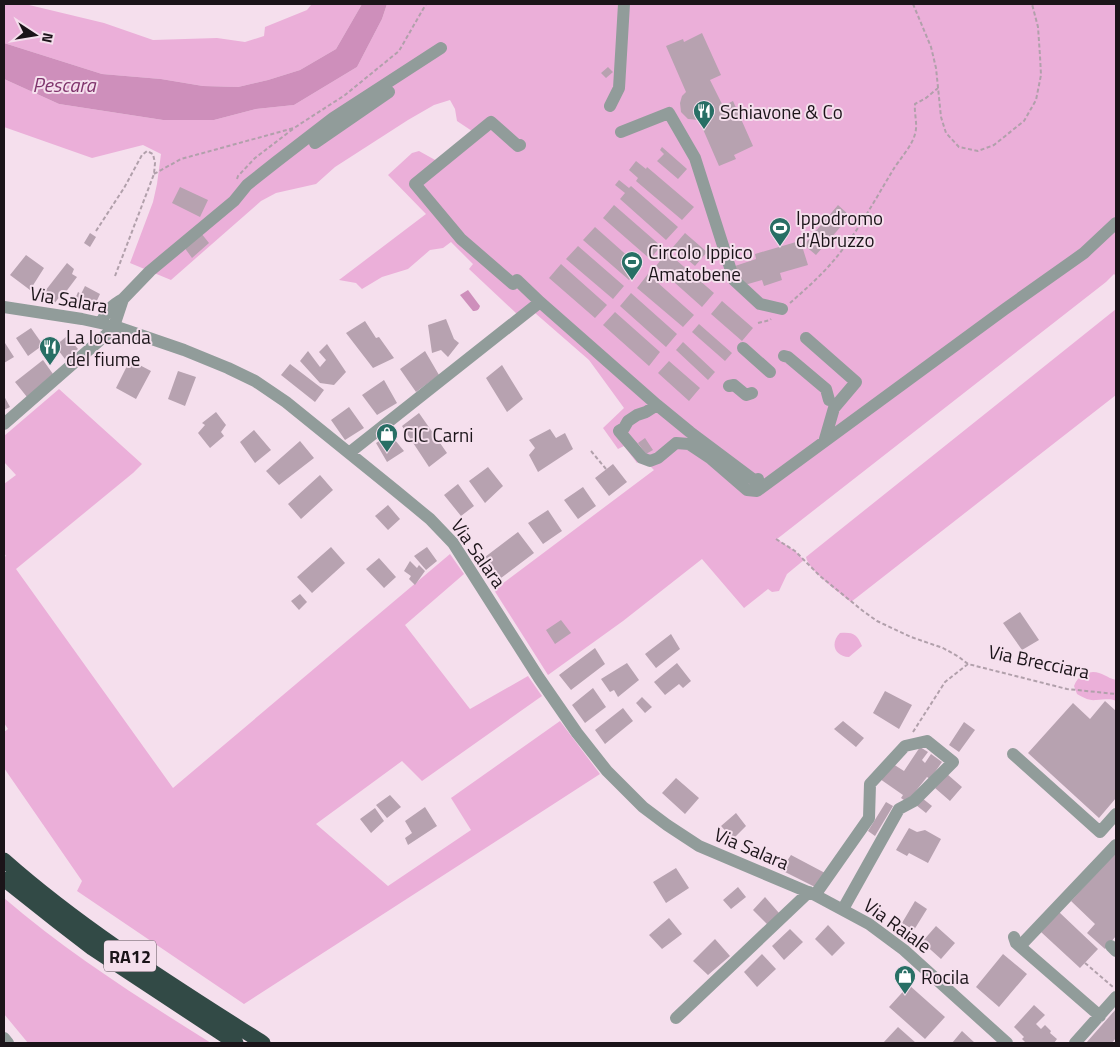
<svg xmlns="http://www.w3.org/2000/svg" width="1120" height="1047" viewBox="0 0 1120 1047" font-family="'Titillium Web',sans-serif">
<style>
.green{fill:#ebafd9}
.water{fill:#ce8fbb}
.building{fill:#b7a2b0}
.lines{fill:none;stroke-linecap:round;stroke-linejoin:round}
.path{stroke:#b1a0ab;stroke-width:2;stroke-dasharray:4 2.5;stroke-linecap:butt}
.minor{stroke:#919c9a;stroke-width:12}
.highway{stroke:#324a46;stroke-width:15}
.labels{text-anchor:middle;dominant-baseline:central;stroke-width:4;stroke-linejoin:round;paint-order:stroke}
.shield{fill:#f5dfed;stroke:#5c5159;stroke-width:1}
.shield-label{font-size:18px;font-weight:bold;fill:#1b1419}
.poi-label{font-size:19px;fill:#1b1419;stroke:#f5dfed;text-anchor:start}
.street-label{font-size:19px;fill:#1b1419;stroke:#f5dfed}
.water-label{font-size:20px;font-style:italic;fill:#7f346c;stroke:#f5dfed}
</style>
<rect width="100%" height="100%" fill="#f5dfed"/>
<path class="green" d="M4,4H25L104,23L153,40L217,38L245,42L264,36L265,27L307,10L311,5L310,4H362L336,49L300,70L268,80L238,87L203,86L161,79L102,74L4,43Z
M387,4H1116V276L1114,274L1106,282L777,539L795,551L804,560L787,574L779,591L772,592L768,589L744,608L702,559L623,621L548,675L494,590L654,470L642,458L637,463L624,446L618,449L603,428L624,408L589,360L527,306L517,314L469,269L473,264L451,242L443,248L430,250L408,269L382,277L362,289L356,283L339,280L426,214L388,175L412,153L419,151L437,161L472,131L457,121L455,109L450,100L434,105L408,120L335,167L316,184L276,193L261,201L171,280L130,263L153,202L157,184L161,154L143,145L92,158L4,127V79L59,104L163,120H214L256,109L294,105L357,67L382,19Z
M1116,309V395L851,602C840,593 808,570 806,557Z
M59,389L142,464L133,473L16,569L173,788L450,554L464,574L405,625L470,709L528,676L542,696L422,781L402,761L316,824L388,886L471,830L451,798L560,721L600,774L244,1004L77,891L82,881L4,768V732L8,729L4,723V557L6,556L4,553V484L16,475L4,462V436Z
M840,633C853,632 857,634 862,646L849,657C834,656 830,643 840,633Z
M1093,672C1102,672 1107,678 1116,680V701C1109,698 1104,700 1096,700C1089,701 1082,697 1077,694L1074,686C1078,676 1084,673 1093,672Z
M4,898C68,953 139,998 211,1043H28L4,1014Z"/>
<path class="water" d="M362,4H387L382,19L357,67L294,105L256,109L214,120H163L59,104L4,79V43L102,74L161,79L203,86L238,87L268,80L300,70L336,49Z
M468,290L480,306C479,310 477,311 473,311L460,295Z"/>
<path class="building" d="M702,33L721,75L710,80L723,106L733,101L753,146L734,155L736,159L719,166L699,120L688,119L681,112L680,103L682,96L686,92L666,46L683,39L684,42Z
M608,67L613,72L606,78L601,73Z
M662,147L687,169L678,179L657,161L664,154L660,150Z
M636,161L646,169L647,167L694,207L682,220L636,181L638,178L629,170Z
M619,180L629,188L631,186L678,227L666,240L620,199L625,193L615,185Z
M180,187L208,200L200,217L172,203Z
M614,205L661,246L650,259L603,218Z
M838,205L850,216L816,255L804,245Z
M595,227L640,267L629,280L583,240Z
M90,233L96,237L90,247L84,243Z
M201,233L209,243L192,258L184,247Z
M685,233L707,252L695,266L673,247Z
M796,242L797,247L802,246L808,265L780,273L782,280L764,286L762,280L741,286L735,266L756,259L755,254Z
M578,246L624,286L613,299L566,259Z
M667,252L714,293L702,307L656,266Z
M26,255L44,268L30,290L10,275Z
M67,263L74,269L72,274L77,277L62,297L60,296L54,304L42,295Z
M561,264L607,305L595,318L549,278Z
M648,274L694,315L683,327L637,288Z
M85,286L100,294L93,309L73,304L78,292L81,294Z
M631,293L677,334L666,347L620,306Z
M722,301L753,328L742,341L711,314Z
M615,312L660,352L649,366L603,325Z
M446,319L454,339L459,343L448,357L441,350L432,353L428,325Z
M365,321L376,338L379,337L394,358L373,368L346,333Z
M699,324L732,353L725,361L692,332Z
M31,328L43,345L28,356L16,338Z
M67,336L78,349L65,359L55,346Z
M683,342L715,372L708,380L676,350Z
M5,343L14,357L4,363V344Z
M327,344L346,372L334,385L320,383L300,361L308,351L320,367L326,360L319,352Z
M425,351L439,375L416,392L400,369Z
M43,360L53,374L27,397L15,382Z
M130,360L151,371L136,399L116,388Z
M669,361L700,388L689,401L658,373Z
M290,364L324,390L315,402L281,375Z
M502,365L523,399L507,412L486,378Z
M178,371L196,377L185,406L168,399Z
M384,380L397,403L377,415L362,395Z
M4,396L10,407L4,410Z
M349,407L364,428L345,440L331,420Z
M216,412L226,425L221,432L224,436L210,448L198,433L205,425L202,423Z
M419,413L447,453L429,467L402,426Z
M550,429L556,438L565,433L573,449L538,472L529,455L535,448L529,440Z
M254,430L271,450L255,463L240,442Z
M390,434L404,451L387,462L376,443Z
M645,438L653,450L646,454L638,443Z
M300,441L314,458L279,485L266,471Z
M613,464L627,482L609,496L595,478Z
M488,467L503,486L485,503L469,481Z
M320,475L333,490L301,519L288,504Z
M458,484L474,506L461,516L444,495Z
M583,487L596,506L578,519L564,500Z
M388,505L400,519L388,530L375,516Z
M548,510L562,531L543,544L528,523Z
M518,532L534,553L501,578L485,557Z
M331,547L345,563L312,593L297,577Z
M427,547L437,561L426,570L414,556Z
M379,558L396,577L384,588L366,569Z
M410,561L417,568L419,565L425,571L415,585L409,579L411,576L404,571Z
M300,594L307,602L299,610L291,601Z
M1020,612L1039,640L1022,650L1003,623Z
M561,620L571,633L555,644L546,630Z
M671,634L680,649L656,668L645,654Z
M595,648L605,664L571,690L559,675Z
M627,663L639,680L618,697L614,690L610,692L601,679Z
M677,663L691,681L683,688L679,684L665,695L654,682Z
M593,688L606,707L585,723L572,705Z
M885,691L912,705L899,729L873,713Z
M642,697L652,707L645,713L636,703Z
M1105,701L1116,711V798L1099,818L1028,753L1073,703L1090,719Z
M623,708L633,721L605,744L595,730Z
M843,721L864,738L856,747L834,729Z
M964,722L975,730L959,752L949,745Z
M920,747L928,752L922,760L925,763L931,754L942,762L930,779L927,777L907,802L901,798L903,795L880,779L893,764L904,771Z
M947,774L962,787L950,801L935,788Z
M676,778L699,798L685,814L662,793Z
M390,795L401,807L387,818L376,805Z
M922,798L932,806L926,813L916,805Z
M886,802L893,806L875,836L868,831Z
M425,807L437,826L408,845L405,838L412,833L405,821Z
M375,808L384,821L371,833L360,819Z
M736,813L746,826L733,839L721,826Z
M909,828L917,832L925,830L941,839L928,863L909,853L907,856L896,850Z
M1116,852V936L1105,949L1087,933L1095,924L1071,901Z
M791,855L825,873L815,887L781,870Z
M676,868L689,888L666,903L653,882Z
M738,887L746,897L731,909L723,900Z
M765,897L779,913L768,925L753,910Z
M915,901L927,909L914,930L902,923Z
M1059,912L1098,949L1080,968L1041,932Z
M669,918L682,934L662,949L649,935Z
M828,925L845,943L832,956L815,939Z
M936,926L955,943L941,959L922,942Z
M790,929L803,942L784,960L772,946Z
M715,939L730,956L708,975L693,961Z
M762,954L776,969L757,987L744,972Z
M1003,954L1027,974L999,1007L976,987Z
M909,985L945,1017L925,1039L889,1007Z
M1034,1005L1045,1015L1036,1024L1041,1029L1045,1025L1051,1031L1050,1033L1057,1039L1054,1043H1031L1029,1042L1026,1043L1022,1039L1024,1037L1014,1027Z
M1116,1009V1038L1112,1043H1086Z
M898,1027L916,1043H883Z
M962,1031L975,1043H952Z"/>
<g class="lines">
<path class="path" d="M913,4L931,47L936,68L941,117L946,133L959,147L978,151L994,145L1024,121L1036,100L1041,75L1040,56L1038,27L1032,4
M154,174L181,159L294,128L345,95L399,51L426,4
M237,179L238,176L255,158L293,129
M96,231L124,188L142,155L147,151L153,154L155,163L154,174L115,276
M790,303C807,288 825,272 839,254C860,228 876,198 893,170C899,160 912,146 915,134C918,124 914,114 915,104L926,98L938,88
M758,323L770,320L771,319
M591,451L606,469
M776,539L795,551L820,576L863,611L877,621L911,637L943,648L959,657L968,664
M913,732L945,682L968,664L1067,689L1116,694
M1085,963L1113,987"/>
<path class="minor" d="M610,106L619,88L624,4
M621,132L669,113L695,158L734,280L760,304L782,309
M315,143L389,92
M520,145L518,146L491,122L415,184L461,239L513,284L517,280L540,302L657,405L690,432L754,480L758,479
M123,299L150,271L234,201L247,185L276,162L333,118L441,48
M4,307L82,319L114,326L184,350L228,368L255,381L286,402L396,491L430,519L453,543L539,678L577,733L607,771L643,807L667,825L699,846L815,895L869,924L904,950L1007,1043
M806,338L856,382L834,408L825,439
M743,348L770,372
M784,356L788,357L826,389L829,400
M729,386L734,385L746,395L752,393
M657,405L646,412L637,415L628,421L624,428L619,431L642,458L650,461L658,458L676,443L689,444L710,458L747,490L757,491L1005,309L1084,253L1116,223
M4,424L107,334L114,326L123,299C112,305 106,311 101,323
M349,453L540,302
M1013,754L1100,832L1116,814
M815,895L869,818L870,784L905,746L927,741L953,762L914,801L899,809L843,909
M1014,937L1016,943L1100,1016
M1020,946L1116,845
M1111,946L1116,951
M676,1018L809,892
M4,1038L8,1043
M1075,1043L1116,997"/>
<path class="highway" d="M4,860C83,930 174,986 263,1043
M4,879L58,922L92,948L236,1043"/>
</g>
<defs>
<g id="restaurant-pin" transform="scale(1.125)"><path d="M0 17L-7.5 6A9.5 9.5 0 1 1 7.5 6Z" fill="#286f65" stroke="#f5dfed"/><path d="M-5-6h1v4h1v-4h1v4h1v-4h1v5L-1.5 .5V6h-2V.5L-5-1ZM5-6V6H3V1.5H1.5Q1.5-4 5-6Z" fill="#fff"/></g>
<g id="stadium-pin" transform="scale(1.125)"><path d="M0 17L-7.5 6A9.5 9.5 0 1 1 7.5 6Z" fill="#286f65" stroke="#f5dfed"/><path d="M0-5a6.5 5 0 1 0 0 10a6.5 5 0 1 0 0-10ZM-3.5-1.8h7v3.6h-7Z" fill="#fff"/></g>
<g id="shop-pin" transform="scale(1.125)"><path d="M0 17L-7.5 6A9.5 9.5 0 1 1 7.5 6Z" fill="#286f65" stroke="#f5dfed"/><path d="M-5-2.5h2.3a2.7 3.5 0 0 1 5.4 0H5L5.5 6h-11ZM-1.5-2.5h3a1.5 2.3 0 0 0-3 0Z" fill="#fff"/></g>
</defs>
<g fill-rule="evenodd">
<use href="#restaurant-pin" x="704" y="111"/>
<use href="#stadium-pin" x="780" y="228"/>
<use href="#stadium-pin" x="632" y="262"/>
<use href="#restaurant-pin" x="50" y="347"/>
<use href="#shop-pin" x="387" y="434"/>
<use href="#shop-pin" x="905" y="976"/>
</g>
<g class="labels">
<rect class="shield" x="104" y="940.5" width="52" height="31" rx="4"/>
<g class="shield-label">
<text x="130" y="956">RA12</text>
</g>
<g class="poi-label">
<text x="720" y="111">Schiavone &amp; Co</text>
<text x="796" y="217">Ippodromo<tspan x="796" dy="22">d'Abruzzo</tspan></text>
<text x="648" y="251">Circolo Ippico<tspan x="648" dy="22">Amatobene</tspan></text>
<text x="66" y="336">La locanda<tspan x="66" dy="22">del fiume</tspan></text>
<text x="403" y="434">CIC Carni</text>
<text x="921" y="976">Rocila</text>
</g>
<g class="street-label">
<text transform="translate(69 299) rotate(10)">Via Salara</text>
<text transform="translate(479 553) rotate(55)">Via Salara</text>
<text transform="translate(1039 661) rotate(12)">Via Brecciara</text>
<text transform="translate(752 848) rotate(23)">Via Salara</text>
<text transform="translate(898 925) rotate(36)">Via Raiale</text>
</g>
<g class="water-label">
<text x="64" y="84">Pescara</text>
</g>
</g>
<rect width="1120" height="1047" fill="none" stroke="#1b1419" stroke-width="10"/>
<g transform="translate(35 35) rotate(102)" stroke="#f5dfed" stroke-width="4" paint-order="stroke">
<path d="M0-4L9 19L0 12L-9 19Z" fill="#1b1419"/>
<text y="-8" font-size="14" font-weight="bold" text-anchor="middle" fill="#1b1419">N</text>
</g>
</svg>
